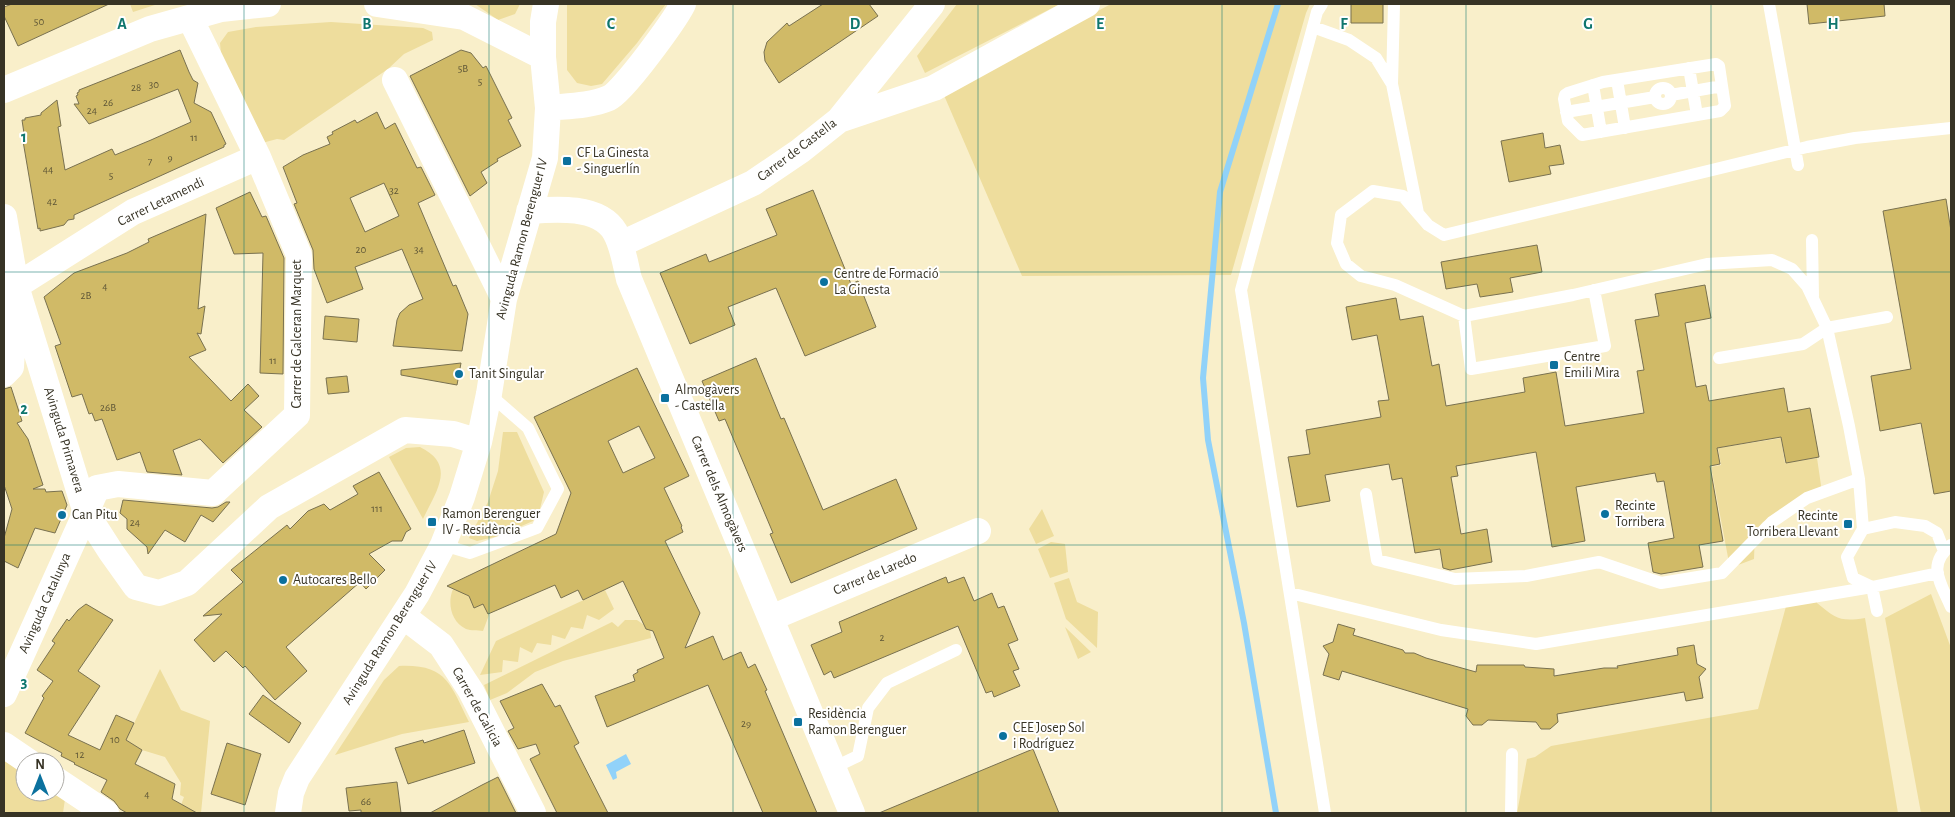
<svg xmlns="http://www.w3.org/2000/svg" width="1955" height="817" viewBox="0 0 1955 817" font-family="'Alegreya Sans',sans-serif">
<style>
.green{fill:#eedd9d}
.water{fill:#91d2f9}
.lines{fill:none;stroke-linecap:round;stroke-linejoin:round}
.stream{stroke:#91d2f9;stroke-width:6}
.building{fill:#d0ba67;stroke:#797150;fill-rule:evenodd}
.service{stroke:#fff;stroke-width:12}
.minor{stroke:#fff;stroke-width:26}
.grid{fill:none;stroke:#0f766e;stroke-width:1;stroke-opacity:0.55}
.poi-dot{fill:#0b719e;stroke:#fff;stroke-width:2}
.labels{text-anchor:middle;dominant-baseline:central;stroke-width:4;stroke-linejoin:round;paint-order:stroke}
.number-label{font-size:11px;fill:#5d5536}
.street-label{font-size:14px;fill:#373325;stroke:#fff}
.poi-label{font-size:14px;fill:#373325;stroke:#fff;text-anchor:start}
.grid-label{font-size:16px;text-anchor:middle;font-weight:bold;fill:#0f766e;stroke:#fff;stroke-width:4;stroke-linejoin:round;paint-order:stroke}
</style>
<rect width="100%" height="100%" fill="#f9efca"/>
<path class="green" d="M130,4H158L133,12Z
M475,4H520L515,14L498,20Z
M567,4H666L637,43L602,84L591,86L577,83L567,70Z
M957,4H1060L925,73L917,56Z
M1111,4H1310L1306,13L1231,275L1022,276L943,93Z
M331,22L423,28L432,32L433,40L404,54L388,69L284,140L277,139L262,143L221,54L220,43L228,32L256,27Z
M503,432H517L544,492L540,509L533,521L499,536L477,541L469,538L488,502L498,471Z
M1781,438L1785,463L1817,458L1822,492L1763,522L1755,531L1754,559L1730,568L1711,467L1721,465L1718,448Z
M420,447C457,465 436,491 423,519L389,457L406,448Z
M1042,509L1054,536L1036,544L1029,529Z
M1051,542L1065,544L1068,572L1050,578L1038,549Z
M1069,578L1077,602L1098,612L1097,648L1066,619L1054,583Z
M463,585L474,605L484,604L489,615L483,631C477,630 471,631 466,629C451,622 447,603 453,589L457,591Z
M605,590L614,609L599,620L587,615L583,629L571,627L565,639L552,635L551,645L537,643L532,653L520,647L518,662L503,660L502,672L480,675L496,641Z
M1931,594L1951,648V813H1921L1885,618Z
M1816,597L1817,603C1836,619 1841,622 1865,618L1898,813H1517L1527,759L1535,757L1551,746L1758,709L1788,599Z
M625,620H637L650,629L651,638L563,661L535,672L507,693L490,700L484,685L612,622L618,627Z
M1065,627L1091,652L1078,659Z
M399,666C447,664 450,684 469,722L402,734L335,755L384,680Z
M160,669L181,710L210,721L201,813H178L184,797L180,795L181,783L165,757L142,750L126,740Z
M4,755L25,769V792H55L65,799L63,813H4Z"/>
<path class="water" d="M626,754L631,764L616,772L617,778L613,780L606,765Z"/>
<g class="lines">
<path class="stream" d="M1276,813L1244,623L1208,440L1203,378L1220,192L1278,4"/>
</g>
<path class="building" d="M12,4H109L18,46L4,16V7Z
M823,4H869L878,16L779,83L765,61L764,52L767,42L787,23L789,26Z
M1351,4H1383V23H1351Z
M1807,4H1884L1885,16L1809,24Z
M180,50L189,72L193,80L198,83L194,103L211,112L226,144L224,145V147L74,215V219L68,220L64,225L40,231V228L38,229L23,141L25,140L22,120H25V118L41,115V113L57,100L61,126L58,127L65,170L112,149L115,155L151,140L191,122L178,89L89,124L74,104H79L76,96L78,95L77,93L79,92V90Z
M461,50L471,53L483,68L486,66L512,118L508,120L521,146L497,159L498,161L481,172L487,183L470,196L410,76Z
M377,112L385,129L395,123L417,168L421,167L435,195L418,203L453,286L456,285L468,314L462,351L393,346L397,320L400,313L409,305L423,299L402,249L355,267L363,289L327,303L314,269L313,250L294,204L297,203L283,167L303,155L330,144L327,137L333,134L332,132L355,120L357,123ZM384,183L399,216L365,232L350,198Z
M1543,133L1545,148L1560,145L1564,164L1549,166L1551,174L1509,182L1501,141Z
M813,190L851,284L858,281L876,327L805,356L776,288L728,307L735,325L690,344L660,273L706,254L709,262L777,235L766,209Z
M250,192L262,217L266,216L284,258L283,374L260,373L263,253L234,254L216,208Z
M1946,199L1951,231V491L1934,494L1921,423L1880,431L1871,376L1911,369L1883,211Z
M206,214L198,309L205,306L201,334L197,333L206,350L189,357L231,401L248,384L259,396L244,410L262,427L223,463L200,439L173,450L182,475L147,472L140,452L117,460L102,419L95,421L92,413L89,414L82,394L72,397L55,346L61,344L44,297L74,273L127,253L149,242L148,239Z
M1537,245L1542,272L1510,278L1513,292L1480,297L1477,284L1446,289L1441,262Z
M1705,285L1711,318L1685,323L1696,387L1706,385L1709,401L1784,388L1788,412L1810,408L1819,457L1786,463L1781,437L1717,448L1720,464L1710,466L1723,541L1699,545L1703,567L1661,574L1653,572L1648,543L1674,538L1664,481L1657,482L1655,473L1576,487L1585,541L1552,547L1536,452L1456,466L1458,476L1451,477L1461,534L1487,529L1492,562L1450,570L1443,568L1440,549L1415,553L1402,478L1392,480L1389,464L1325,475L1330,501L1297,507L1288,457L1310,454L1306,430L1381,417L1378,401L1389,400L1377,335L1352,340L1346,307L1396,298L1400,320L1423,316L1432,366L1439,364L1446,406L1525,392L1523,378L1556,372L1565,426L1644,413L1637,371L1644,370L1635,320L1659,316L1655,294Z
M325,316L359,319L357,342L323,339Z
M756,358L781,419L784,418L823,510L896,479L917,529L791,583L770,534L773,533L725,419L719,421L702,381Z
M461,363L457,385L401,375V370Z
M637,368L689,476L664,488L682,526L681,527L683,532L665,541L700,613L685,648L713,636L723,660L741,652L748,668L755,664L767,690L765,691L817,813H763L708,685L607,727L595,696L635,681L633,675L638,672L637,670L664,658L653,631L646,629L623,581L583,600L578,590L561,598L555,585L488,614L483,604L474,608L469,596L447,586L556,534L571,493L534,417ZM639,426L655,458L623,473L608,441Z
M347,376L349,392L328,394L326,378Z
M11,387L22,421L17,423L28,439L43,485L33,489H45L46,492L62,491L67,505L55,533L35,528L18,568L4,561V538L12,509L4,485V389Z
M379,472L411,529L406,532L402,541H392L369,554L385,570L366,589L360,582L286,647L307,671L275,700L245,666L243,668L226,651L214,662L194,640L222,614L203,616L243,582L231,570L287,525L290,529L308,511L324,504L330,510L358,494L353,486Z
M123,500L212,508L218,507L226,502H230L213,522L201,515L185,542L165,530L148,554L147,547L127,529V519L120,513Z
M946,577L948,583L964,577L974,601L992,593L998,608L1004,606L1018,640L1008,644L1019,669L1013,671L1020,686L994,697L992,691L986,693L958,626L834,678L831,671L824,675L811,645L842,632L839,622Z
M86,604L113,620L78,671L100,686L68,735L100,750L116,715L134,723L126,740L142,750L135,764L175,784L172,799L197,813H127L120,809L114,801L101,792L107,780L74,764L75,763L61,756L62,753L25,733L44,698L42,696L53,681L37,670L55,643L52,641L67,619L69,621L78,610Z
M1338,624L1355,629L1353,635L1403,650L1405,653H1414L1426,658L1476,672L1477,665H1524L1525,667L1554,669V676L1604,668H1618L1617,666L1678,655L1677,648L1694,645L1697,664L1706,669L1699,677L1703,698L1686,701L1684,692L1557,714L1558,722L1550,729H1541L1536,722L1488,720L1482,725H1473L1466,716L1468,709L1342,671L1339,680L1323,675L1329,654L1323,646L1333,642Z
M542,684L555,707L560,705L579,743L574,746L608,813H557L530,759L540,754L536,744L518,749L508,731L514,728L500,701Z
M263,695L301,723L289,743L249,714Z
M464,730L475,763L408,784L395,748L423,740L424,743Z
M227,743L261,754L245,805L211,794Z
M1033,749L1059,813H879Z
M498,777L516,813H430L482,785Z
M397,782L401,813H361V810L349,811L346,788Z"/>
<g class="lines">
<path class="service" d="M1322,4L1317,12L1241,290L1325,813
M1769,4L1798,165
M1313,27L1349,40L1376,58L1392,84L1418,213
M1716,64L1719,66L1725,106L1720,111L1582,135L1568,121L1564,99L1565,95L1568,93L1603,82Z
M1689,68L1697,115
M1617,80L1625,128
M1392,84L1394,4
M1593,85L1601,132
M1655 96a8 8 0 1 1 16 0a8 8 0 1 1-16 0Z
M1671,95L1722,86
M1566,112L1655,97
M1812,240L1813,296
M1464,316L1471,369L1605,346L1594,290
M1719,358L1803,344L1827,328L1887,317
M1366,494L1377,560L1455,579L1526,576L1599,562L1661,583L1722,573L1772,522L1807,498L1859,479
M1863,529L1895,522L1925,526L1937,533L1944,551
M443,545L470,553L537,528L558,489L528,428L489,394
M1951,545C1926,565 1941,583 1951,607
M1872,587L1853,578L1847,557L1863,529L1859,479L1849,426L1827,328L1807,286L1792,269L1772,260L1707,264L1573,295L1464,316L1395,285L1361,276L1346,264L1337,243L1341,215L1373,191L1403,196L1428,225L1444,235L1807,147L1855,138L1951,128
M1872,587L1877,611
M1290,593L1441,630L1536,644L1872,587L1938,573
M833,768L858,756L868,708L887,683L956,650
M1511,813L1512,754"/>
<path class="minor" d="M377,4L464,17L543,57
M395,80L504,299
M4,90L150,29L221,9L268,4
M548,108C567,106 590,106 609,98C623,92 675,20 683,4
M839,120L934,88L1087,4
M529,211C554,209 599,205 615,232C623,246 625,263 629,279L852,813
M4,217L16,286L86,513L111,552L136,587L159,593L187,583L269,507L405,430L453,434L479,442
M621,244L753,183L800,151L839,120L932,4
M4,374L11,367L16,286L133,212L258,157
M403,616L441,645L471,691L533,813
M771,618L978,531
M4,694L97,488L118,484L213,493L297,415L299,255L258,157L190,18
M4,745L29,762
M55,779L106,813
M288,813L291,793L297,778L417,594L443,545L462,497L479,442L489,394L504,299L545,158L548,108L543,57V22L546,4"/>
</g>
<path class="grid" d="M244,4V813M489,4V813M733,4V813M978,4V813M1222,4V813M1466,4V813M1711,4V813M4,272H1951M4,545H1951"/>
<g class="poi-dot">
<rect x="562" y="156" width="10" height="10" rx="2.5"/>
<circle cx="824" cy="282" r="5"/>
<rect x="1549" y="360" width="10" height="10" rx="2.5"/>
<circle cx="459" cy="374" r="5"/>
<rect x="660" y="393" width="10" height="10" rx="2.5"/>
<circle cx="1605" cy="514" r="5"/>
<circle cx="62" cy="515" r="5"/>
<rect x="427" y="517" width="10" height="10" rx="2.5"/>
<rect x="1843" y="519" width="10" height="10" rx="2.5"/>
<circle cx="283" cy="580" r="5"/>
<rect x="793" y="717" width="10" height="10" rx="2.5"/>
<circle cx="1003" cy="736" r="5"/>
</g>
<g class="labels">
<g class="number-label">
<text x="39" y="21">50</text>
<text x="463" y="68">5B</text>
<text x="480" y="81">5</text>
<text x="154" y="84">30</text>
<text x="136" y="87">28</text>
<text x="108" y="102">26</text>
<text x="92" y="110">24</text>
<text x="194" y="137">11</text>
<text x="170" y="157">9</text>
<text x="150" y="161">7</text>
<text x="48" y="169">44</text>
<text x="111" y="175">5</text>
<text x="394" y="190">32</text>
<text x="52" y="201">42</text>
<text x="361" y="249">20</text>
<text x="419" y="249">34</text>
<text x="105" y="286">4</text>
<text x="86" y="295">2B</text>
<text x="273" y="360">11</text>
<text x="108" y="407">26B</text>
<text x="377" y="508">111</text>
<text x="135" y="522">24</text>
<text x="882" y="637">2</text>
<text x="746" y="723">29</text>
<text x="115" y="739">10</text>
<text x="80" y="754">12</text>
<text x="147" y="794">4</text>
<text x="366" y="801">66</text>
</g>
<g class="street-label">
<text transform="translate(797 150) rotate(-37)">Carrer de Castella</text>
<text transform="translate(161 202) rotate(-26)">Carrer Letamendi</text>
<text transform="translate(522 239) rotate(-75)">Avinguda Ramon Berenguer IV</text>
<text transform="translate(297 334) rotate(-90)">Carrer de Galceran Marquet</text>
<text transform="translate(64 440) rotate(73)">Avinguda Primavera</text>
<text transform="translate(719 494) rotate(67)">Carrer dels Almogàvers</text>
<text transform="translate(875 574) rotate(-23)">Carrer de Laredo</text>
<text transform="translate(45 603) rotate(-66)">Avinguda Catalunya</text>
<text transform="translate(390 633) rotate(-58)">Avinguda Ramon Berenguer IV</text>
<text transform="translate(477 707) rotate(61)">Carrer de Galicia</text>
</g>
<g class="poi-label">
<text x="577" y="153">CF La Ginesta<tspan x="577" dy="16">- Singuerlín</tspan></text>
<text x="834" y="274">Centre de Formació<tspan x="834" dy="16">La Ginesta</tspan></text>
<text x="1564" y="357">Centre<tspan x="1564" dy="16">Emili Mira</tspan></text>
<text x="469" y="374">Tanit Singular</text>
<text x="675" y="390">Almogàvers<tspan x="675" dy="16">- Castella</tspan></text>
<text x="1615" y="506">Recinte<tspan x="1615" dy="16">Torribera</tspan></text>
<text x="442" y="514">Ramon Berenguer<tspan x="442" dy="16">IV - Residència</tspan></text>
<text x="72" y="515">Can Pitu</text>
<text x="1838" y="516" text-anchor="end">Recinte<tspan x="1838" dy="16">Torribera Llevant</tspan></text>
<text x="293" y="580">Autocares Bello</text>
<text x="808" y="714">Residència<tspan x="808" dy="16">Ramon Berenguer</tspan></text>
<text x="1013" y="728">CEE Josep Sol<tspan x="1013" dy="16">i Rodríguez</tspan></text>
</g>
</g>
<g class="grid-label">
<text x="122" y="29">A</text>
<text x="367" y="29">B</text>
<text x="611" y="29">C</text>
<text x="855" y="29">D</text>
<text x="1100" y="29">E</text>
<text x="1344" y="29">F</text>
<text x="1588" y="29">G</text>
<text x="1833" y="29">H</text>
<text x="24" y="142">1</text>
<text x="24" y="414">2</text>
<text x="24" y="687">3</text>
</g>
<rect width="1955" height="817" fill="none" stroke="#373325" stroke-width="10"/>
<g transform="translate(40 777)"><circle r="24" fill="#ffffff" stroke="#afada8"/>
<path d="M0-4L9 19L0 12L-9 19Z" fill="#0b719e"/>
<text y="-8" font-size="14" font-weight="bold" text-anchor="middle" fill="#373325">N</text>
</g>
</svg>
